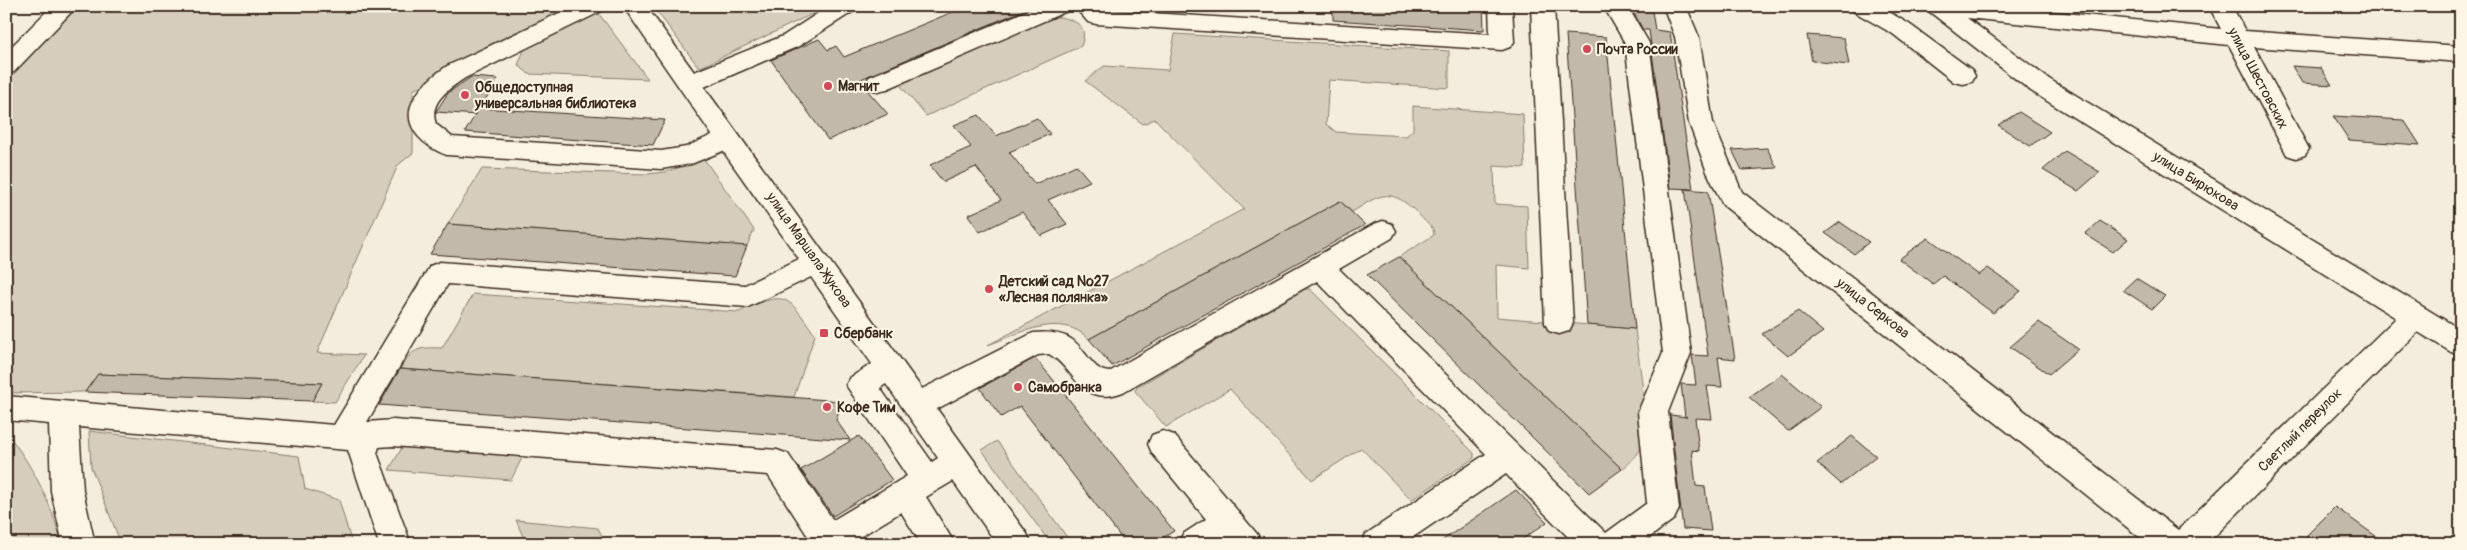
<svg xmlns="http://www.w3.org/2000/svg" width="2467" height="550" viewBox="0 0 2467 550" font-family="Pangolin,sans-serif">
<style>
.green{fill:#d6cdbd;stroke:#887c6e}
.building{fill:#c3b9aa;stroke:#3b2a1e}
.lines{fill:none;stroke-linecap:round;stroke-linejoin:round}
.minor-casing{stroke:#3b2a1e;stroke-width:3}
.minor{fill:#fcf5e5;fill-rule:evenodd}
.poi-dot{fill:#d1495b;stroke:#fcf5e5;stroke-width:2}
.labels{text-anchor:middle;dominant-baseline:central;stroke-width:4;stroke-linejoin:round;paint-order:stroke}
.poi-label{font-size:14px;font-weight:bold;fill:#3b2a1e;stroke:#fcf5e5;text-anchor:start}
.street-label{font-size:14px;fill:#3b2a1e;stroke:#fcf5e5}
</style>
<rect width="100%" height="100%" fill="#f4eddd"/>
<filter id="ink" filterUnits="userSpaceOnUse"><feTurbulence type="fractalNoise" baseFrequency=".02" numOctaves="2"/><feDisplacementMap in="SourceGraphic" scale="10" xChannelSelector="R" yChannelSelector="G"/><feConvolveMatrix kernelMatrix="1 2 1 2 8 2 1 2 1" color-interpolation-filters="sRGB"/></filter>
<g filter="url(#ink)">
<path class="green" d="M78,6H583L413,90V153L398,165L317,353L364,355L335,402L312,401L322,383L98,374L85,392L6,393V79Z
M653,6H829L701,67L697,65Z
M596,10L648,79L529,74L518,65L526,45Z
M1052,16C1070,18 1091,23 1081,46L926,116L901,86L902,83Z
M1175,34L1449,51V88L1329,80L1326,124L1336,132L1406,136L1413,130V106L1523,114L1525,168L1494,166L1495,204L1527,206L1529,268L1496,265L1497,317L1635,329C1638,358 1649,416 1643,442C1640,454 1631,462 1622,469L1399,257L1434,235L1433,229C1421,218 1402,192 1383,196C1372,198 1361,207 1352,212L1340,201L1089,339C1061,311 1020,333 988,345L1244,209L1155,119L1143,124L1085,81L1104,66L1168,70Z
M704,159L754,230L747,246L448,224L482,169L646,174L666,172Z
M1305,289H1310L1474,453V458L1411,500L1361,448L1312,480L1230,389L1166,427L1135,391L1137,387Z
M473,294L739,312C786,290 787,294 815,335L794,397L400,369C412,348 419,347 442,348Z
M89,431L299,456L305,489L339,500L352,544H121L91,467Z
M6,432C34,468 50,500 62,544H6Z
M407,439L527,448L511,480L389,470Z
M997,441L1072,544H1051L982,450Z
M516,520L598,528L602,536L588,544H526Z"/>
<path class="building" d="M967,6H1033L861,79L867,90L888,114L828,140L771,60L819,39L828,50L836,46L844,57Z
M1333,6H1483L1484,30L1333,20Z
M1633,6H1645L1646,10L1652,11L1655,30L1670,32L1693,189L1670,188L1649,30H1643L1634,13Z
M1566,34L1606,37L1635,329L1587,325Z
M1807,35L1844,38L1849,65L1812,61Z
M2292,66L2321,68L2332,85L2302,83Z
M471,77L498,79L480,108L665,120L653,145L465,132L477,112L476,115L436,112L437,110L448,93Z
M2019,112L2050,132L2030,146L1998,125Z
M979,115L996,136L1037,118L1050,134L1009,152L1035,184L1076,165L1090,181L1048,200L1067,224L1041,236L1022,212L980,232L968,215L1001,200L976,167L943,182L930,165L971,147L954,125Z
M2333,116L2404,120L2420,145L2349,140Z
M1767,148L1777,168L1742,170L1732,150Z
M2065,151L2100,172L2078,191L2043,170Z
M1685,189L1708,191L1735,359L1718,357L1722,387L1707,386L1712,419L1695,418L1699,451L1692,450L1696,486L1705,487L1711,531L1683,529L1670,415L1687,417H1685L1681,384L1696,385L1692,355L1708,356Z
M1340,201L1365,225L1112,366L1089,339Z
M2100,221L2128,239L2113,252L2085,234Z
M1840,222L1869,242L1854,254L1825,233Z
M448,224L747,246L735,276L430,254Z
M1928,238L1979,275L1988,268L2021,291L1993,313L1943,276L1933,284L1899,259Z
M1399,257L1622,469L1589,493L1367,275Z
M2136,278L2165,296L2152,309L2123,290Z
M1798,311L1823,332L1788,356L1762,334Z
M2039,322L2078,349L2049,374L2010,347Z
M1035,358L1051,377L1174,531L1153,544H1126L1020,406L1001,417L980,388Z
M400,369L842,401L836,420L850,440L379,405Z
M98,374L322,383L312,401L85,392Z
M1782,374L1821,407L1788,431L1749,397Z
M859,436L892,480L833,516L801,470Z
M1852,436L1876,456L1841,484L1817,463Z
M1516,490L1547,522L1516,544H1437Z
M2335,507L2387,544H2317L2306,536Z"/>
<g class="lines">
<g class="minor-casing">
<path id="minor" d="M52,6H77L14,72L6,74V52Z
M574,6H605L602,11L465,78C449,89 428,102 436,124L452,137L661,151L686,147L712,135L623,6H646L694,72L783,36L829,6H857L854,11L799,46L704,87L922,389L1033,333C1046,332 1060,332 1071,339C1085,348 1092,371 1109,372L1374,224L1383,221L1392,224L1396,231L1392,238L1339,269L1606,533L1647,503L1638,412L1663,353L1625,43L1608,14V6H1631L1632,14L1649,43L1691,353L1668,412L1679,509L1674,519L1641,544H1575L1506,474L1403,544H1361L1366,534L1486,454L1317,281L1123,392C1079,408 1077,370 1049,354L1038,355L937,409L1027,534L1032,544H997L953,481L926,497L955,544H921L901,512L848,544H813L768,475L393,446L379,447L377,453L411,544H379L348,450L79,427L83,491L95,544H63L51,491L49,424L6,420V396L334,425L430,266L440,262L745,285L799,259L723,151L691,164L661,169L447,155C435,151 426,145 418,136C395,108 425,81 447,66ZM811,277L872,364L851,377L846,385L907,476L833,520L788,454L777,450L393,420L367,422L448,284L748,307ZM886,384L938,458L932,462L880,388Z
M1038,6H1070L1067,11L887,89L878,91L869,89L866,83L869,77Z
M1074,6H1099L1102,10L1490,34L1489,6H1512L1514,42L1510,47L1502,50L1096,24L1088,22Z
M1531,6H1554L1573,323L1569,331L1559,334L1549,331L1545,323Z
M1663,6H1686L1699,37L1713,123L1742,192L2178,530L2396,318L2031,91L1930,12L1926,7L1997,6L2221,29L2209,6H2232L2245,31L2461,46V62L2254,47L2309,149L2305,155L2296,158L2287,155L2229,45L1967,18L2049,79L2461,330V355L2451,352L2418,332L2207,544H2148L1723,205L1707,172L1689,123L1675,37Z
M1850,6H1879L1909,24L1972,70L1975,76L1972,82L1963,84L1954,82L1893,34L1853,11Z
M1163,431L1174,435L1257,534L1262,544H1226L1224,542L1221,544H1178L1183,534L1206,519L1152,453L1148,444L1152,435Z"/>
</g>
<use href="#minor" class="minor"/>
</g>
</g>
<g class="poi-dot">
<circle cx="1587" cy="49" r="5"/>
<circle cx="828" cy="86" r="5"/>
<circle cx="465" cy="95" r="5"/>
<circle cx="989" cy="289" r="5"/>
<rect x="819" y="328" width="10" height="10" rx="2.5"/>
<circle cx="1018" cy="387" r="5"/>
<circle cx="827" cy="407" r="5"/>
</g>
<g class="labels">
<g class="poi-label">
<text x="1597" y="49">Почта России</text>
<text x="838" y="86">Магнит</text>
<text x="475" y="87">Общедоступная<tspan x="475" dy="16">универсальная библиотека</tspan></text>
<text x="999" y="281">Детский сад №27<tspan x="999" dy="16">«Лесная полянка»</tspan></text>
<text x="834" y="333">Сбербанк</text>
<text x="1028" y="387">Самобранка</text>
<text x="837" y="407">Кофе Тим</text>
</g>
<g class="street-label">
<text transform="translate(2258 78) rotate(62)">улица Шестовских</text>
<text transform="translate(2196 181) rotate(32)">улица Бирюкова</text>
<text transform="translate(809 250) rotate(55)">улица Маршала Жукова</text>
<text transform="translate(1873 308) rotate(38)">улица Серкова</text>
<text transform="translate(2300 430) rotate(-45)">Светлый переулок</text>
</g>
</g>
<rect width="2467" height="550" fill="none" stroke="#fcf5e5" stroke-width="25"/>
<rect x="12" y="12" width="2442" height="525" fill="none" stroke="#3b2a1e" stroke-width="2" filter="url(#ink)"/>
</svg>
